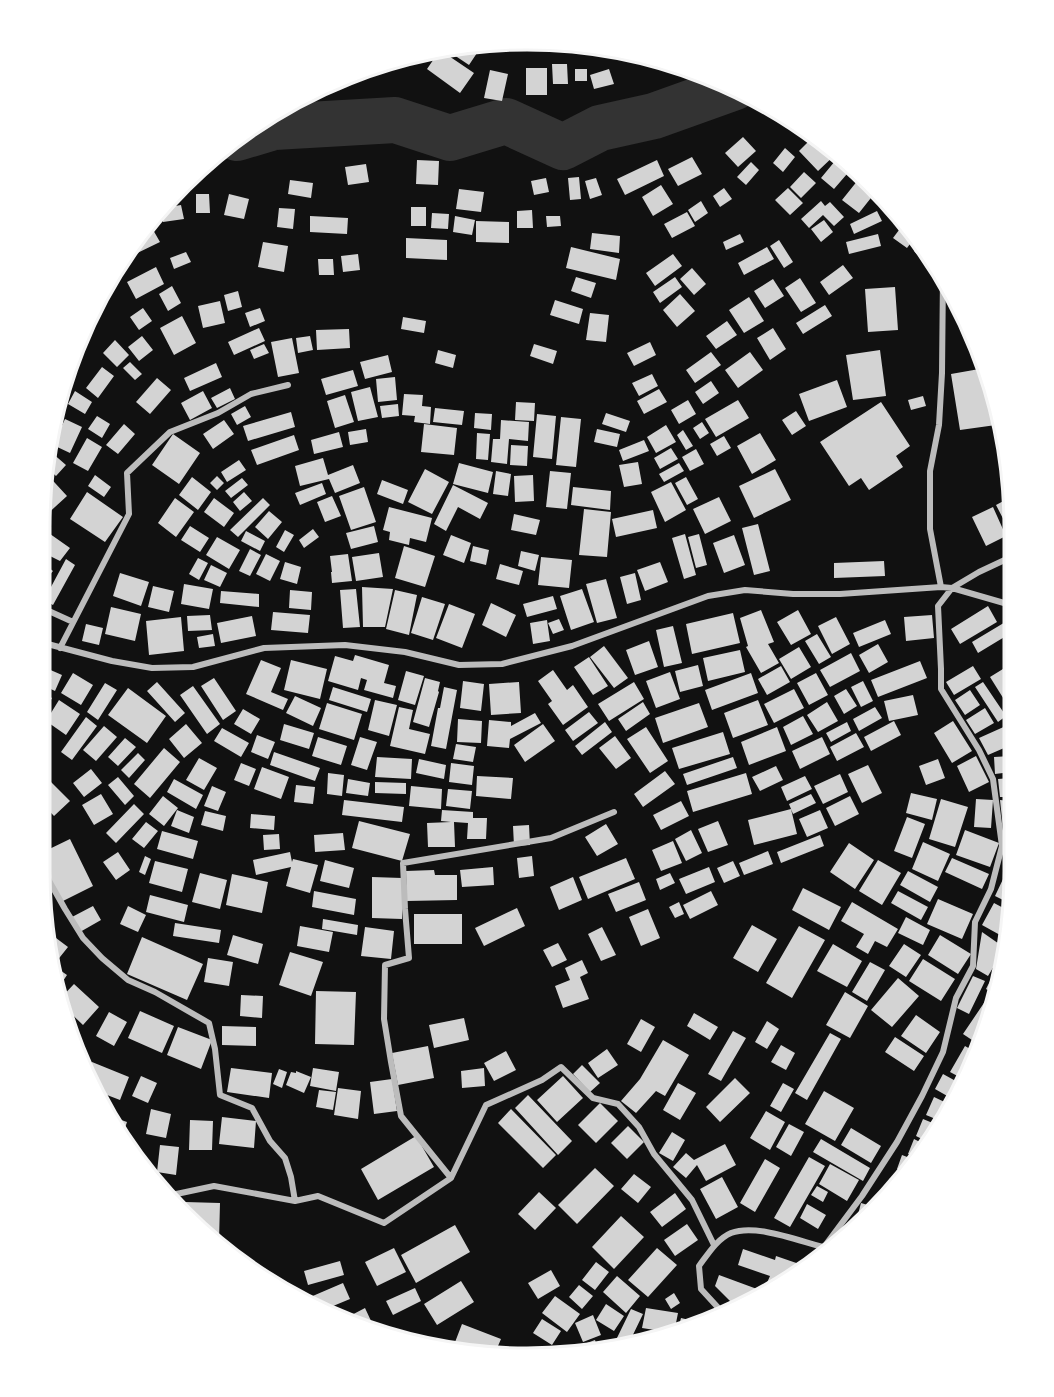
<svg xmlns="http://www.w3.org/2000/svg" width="1054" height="1397" viewBox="0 0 1054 1397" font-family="Barlow,sans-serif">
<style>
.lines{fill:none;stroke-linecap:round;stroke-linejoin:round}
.river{stroke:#333;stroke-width:46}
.building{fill:#d3d3d3}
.minor{stroke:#bcbcbc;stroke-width:6}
.rim{fill:none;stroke:#f5f5f5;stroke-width:3}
</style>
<rect width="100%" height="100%" fill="#111"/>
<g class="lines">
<path class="river" d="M237,138L274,127L395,120L450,138L506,121L563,147L600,128L654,116L735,87"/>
</g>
<path class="building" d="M471,45L479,50L469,65L442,47Z
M440,50L474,73L460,93L427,69Z
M552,64H567L568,84H553Z
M526,68H547V95H526Z
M575,69H587V81H575Z
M609,69L614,84L594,89L590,75Z
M490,70L508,74L502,101L484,98Z
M786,115L801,124L800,126L784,119Z
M815,135L837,153L818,171L799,151Z
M743,137L756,151L738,167L725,153Z
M785,148L795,157L783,172L773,163Z
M840,155L853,167L834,189L821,178Z
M692,157L702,174L678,186L668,169Z
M417,160L439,161L438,185L416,184Z
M657,160L664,176L625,195L617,179Z
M751,162L759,170L746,185L737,177Z
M366,164L369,182L348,185L345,167Z
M804,172L816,183L801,198L790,187Z
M862,175L878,189L859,213L842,200Z
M579,177L581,199L570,200L568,178Z
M546,178L549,192L534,195L531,181Z
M596,178L602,195L590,199L585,181Z
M290,180L313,183L311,198L288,194Z
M661,185L673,204L653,216L642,197Z
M724,188L732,199L720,207L713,196Z
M788,188L803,203L790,215L775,200Z
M459,189L484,192L481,212L456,209Z
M196,194H209L210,213H196Z
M229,194L249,199L244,219L224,215Z
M701,201L708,213L695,222L688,210Z
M821,201L825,206L830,202L844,217L834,226L823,215L809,228L801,219Z
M181,205L184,219L163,222L160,211L163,208Z
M411,207H426V226H411Z
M279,208L295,209L293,229L277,227Z
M532,210L533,228H517V211Z
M877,211L882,221L854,234L850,224Z
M687,212L695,226L672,238L664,224Z
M432,213L449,214L448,229L431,228Z
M310,216L348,218L347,234L310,232Z
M455,216L475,220L472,235L453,232Z
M546,216H560L561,226L547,227Z
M824,220L833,232L821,242L811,229Z
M476,221L509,222V243L476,242Z
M152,228L160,242L127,258L125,254L136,235Z
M899,230L913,240L907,248L893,238Z
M592,233L620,236L619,253L590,249Z
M740,234L744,242L726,250L723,242Z
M878,234L881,246L849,254L846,242Z
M406,238L447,240V260L406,258Z
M779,240L793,262L784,268L770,246Z
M263,242L288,246L284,272L258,267Z
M571,247L620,259L616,280L566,268Z
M767,247L774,259L744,275L738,263Z
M186,252L191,262L174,269L170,258Z
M358,254L360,270L343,272L341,256Z
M673,254L682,266L655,286L646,273Z
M318,259H333L334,275H319Z
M843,265L853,278L829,295L820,282Z
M156,267L164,284L136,299L127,282Z
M692,268L706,284L694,295L680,279Z
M576,277L596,283L591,298L571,291Z
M675,277L682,287L660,303L653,292Z
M800,278L816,303L801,312L785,288Z
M773,279L784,296L765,308L754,291Z
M172,286L181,303L168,311L159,294Z
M895,287L898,330L868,332L865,289Z
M238,291L242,307L228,311L224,295Z
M680,294L695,311L677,327L663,310Z
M749,297L764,321L744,333L729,310Z
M555,300L583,309L579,324L550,315Z
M220,301L225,323L203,328L198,306Z
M825,305L832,316L803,334L796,323Z
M143,308L152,321L139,330L130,317Z
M260,308L265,321L250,327L245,313Z
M590,313L609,315L606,342L586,340Z
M182,316L196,343L174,355L160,328Z
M403,317L426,321L424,333L401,329Z
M727,321L737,335L716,349L706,336Z
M259,328L265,341L234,355L228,342Z
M773,328L786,349L770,360L757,338Z
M349,329L350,348L317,350L316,330Z
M142,336L153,350L139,361L128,347Z
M310,336L313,350L298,353L296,338Z
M292,338L299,373L278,377L271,342Z
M115,340L129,355L117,367L103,353Z
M650,342L656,355L634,366L627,353Z
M264,344L269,353L254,359L250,350Z
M534,344L557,351L553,364L530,356Z
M438,350L456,355L453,368L435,363Z
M880,350L886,396L853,400L846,355Z
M711,352L721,365L695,383L686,370Z
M750,352L763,370L738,388L725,370Z
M388,355L392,372L365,379L360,362Z
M130,362L142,374L135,380L123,368Z
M216,363L222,377L190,391L184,378Z
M102,367L114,376L98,398L86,388Z
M985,368L990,387L996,425L960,430L951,374Z
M353,370L358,386L326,395L321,379Z
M652,374L658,386L639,396L632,383Z
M395,377L397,400L378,402L376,379Z
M157,378L171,390L150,414L136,402Z
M837,380L847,407L809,421L799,394Z
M711,381L719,393L703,404L695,392Z
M63,382L68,384L61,400L57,398Z
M370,387L378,417L358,421L351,392Z
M230,388L235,399L217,408L211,398Z
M659,389L667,402L644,414L637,401Z
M75,391L92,402L85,414L68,404Z
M203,391L212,408L190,420L181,403Z
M404,394L423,395L422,406L431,407L430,424L414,422L415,416L402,415Z
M345,395L354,422L335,428L327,401Z
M923,396L926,406L911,410L908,400Z
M688,400L696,414L679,424L671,410Z
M738,400L749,418L716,437L705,419Z
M516,402L535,403L534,421L515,420Z
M881,402L910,446L896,456L903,467L869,490L861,478L849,486L820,442Z
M398,404L399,416L382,418L380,406Z
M245,406L251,417L237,425L231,414Z
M435,408L464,411L462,425L433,422Z
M796,411L806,426L792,435L782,420Z
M291,412L295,427L248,441L243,426Z
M475,413L492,414L491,430L474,428Z
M606,413L630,421L626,432L602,424Z
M537,414L556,416L552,459L533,457Z
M97,416L110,424L102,438L88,429Z
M561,417L581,419L576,467L556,465Z
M65,419L82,427L70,453L53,445Z
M224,420L234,434L213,449L203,434Z
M501,420L529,422L528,441L509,439L507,464L491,462L493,439H500Z
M702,422L709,433L700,439L693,428Z
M124,424L135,434L118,454L106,445Z
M424,424L457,428L454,455L421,452Z
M666,425L676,442L656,453L647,437Z
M366,429L368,442L350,445L348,432Z
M597,429L620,434L617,447L594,442Z
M683,430L693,446L686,450L677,435Z
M339,432L343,447L314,454L311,440Z
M477,433L490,434L488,460L476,459Z
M760,433L776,460L752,474L737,446Z
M173,434L200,453L179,484L152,465Z
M294,435L299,450L257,465L251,450Z
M724,436L731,448L717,456L710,444Z
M87,438L102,447L88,471L73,463Z
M644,440L649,451L623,461L619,450Z
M511,445L528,446L527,466L510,465Z
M671,448L678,459L660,469L654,458Z
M696,449L704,464L690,471L682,457Z
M51,452L66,465L56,476L45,466L46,457Z
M323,458L328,475L353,465L360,483L335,493L329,479L300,486L295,466Z
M239,460L246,470L227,482L221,472Z
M638,462L642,484L624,487L619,465Z
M459,463L493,472L488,493L453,484Z
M679,463L684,471L664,482L659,474Z
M425,469L449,482L432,514L408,502Z
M775,469L791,500L754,518L739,486Z
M44,471L67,496L43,518L40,515V495Z
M496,471L511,474L508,496L493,494Z
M550,471L571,473L567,509L546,507Z
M95,475L111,487L104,497L88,486Z
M533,475L534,501L515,502L514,476Z
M217,476L224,483L217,490L210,483Z
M192,477L211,492L198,510L179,495Z
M686,477L698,499L687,505L675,483Z
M242,478L248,485L231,498L225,491Z
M382,480L408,490L403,504L377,494Z
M671,482L686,510L665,522L651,492Z
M322,483L326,494L300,505L295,493Z
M453,485L488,503L480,519L458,507L446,531L434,524Z
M364,487L376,522L351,530L339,496Z
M573,487L611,491L610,510L571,505Z
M87,492L123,517L105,542L70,519Z
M244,492L252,501L240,511L233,502Z
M332,496L341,516L325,522L317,502Z
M719,497L731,521L705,534L693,509Z
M1011,497V534L996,505Z
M175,498L194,512L176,537L158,523Z
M214,498L234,513L224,527L204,512Z
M263,498L270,505L238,537L230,530Z
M389,507L432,518L426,542L410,538L409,545L389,540L390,532L383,530Z
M993,507L1006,536L986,546L972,517Z
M584,509L611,512L607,557L579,555Z
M653,510L657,528L616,537L612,519Z
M269,511L282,522L268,539L255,527Z
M514,514L540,520L536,535L511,530Z
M758,524L770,571L754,575L742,528Z
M190,526L209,538L200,552L181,540Z
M374,526L378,542L351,549L346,533Z
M43,529L70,548L60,561L48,555L40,561V533Z
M313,529L319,537L304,548L299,540Z
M285,530L294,535L284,552L276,547Z
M246,531L265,541L260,551L241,541Z
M685,534L696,575L684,579L672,538Z
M699,534L707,565L696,568L688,537Z
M451,535L471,543L464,563L443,555Z
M734,535L745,565L724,573L713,543Z
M217,537L240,550L229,569L206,555Z
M404,546L435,556L425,587L395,578Z
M473,546L489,550L486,565L470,561Z
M250,549L261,555L250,576L239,571Z
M521,551L539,555L535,571L518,566Z
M379,553L383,577L356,581L352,557Z
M266,554L280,561L270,581L256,574Z
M348,554L352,581L332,583L331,572H332L330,556Z
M541,557L572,560L569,588L538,585Z
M198,558L208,563L199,580L189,574Z
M66,559L75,565L53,605L44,600Z
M884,561L885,576L834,578V563Z
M285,562L301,567L297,584L280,579Z
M660,562L668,582L645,591L637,570Z
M500,564L523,571L519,585L496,579Z
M45,565L53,571L43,583L40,580V571Z
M211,565L227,573L220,587L204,580Z
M120,573L149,582L141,606L113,596Z
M635,573L641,600L627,604L620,577Z
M606,579L617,618L597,623L586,584Z
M184,584L213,589L209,609L181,604Z
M153,586L174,591L169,612L148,607Z
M362,587L393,589L385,627H363Z
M356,589L360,627L343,628L340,590Z
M582,589L594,622L571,630L560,596Z
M290,590L312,592L311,610L289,608Z
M395,590L417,595L409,635L386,629Z
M221,591L259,594V607L220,603Z
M553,596L557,609L527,617L523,604Z
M422,597L445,604L433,640L411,633Z
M491,603L516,615L506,637L482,625Z
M449,604L475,614L462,648L436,638Z
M988,606L997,622L960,644L951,629Z
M111,607L141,614L135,641L105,634Z
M761,610L774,642L768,644L779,663L761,673L746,647L748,646L740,618Z
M798,610L811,634L791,645L777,622Z
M40,611L49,615L42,631L40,630Z
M273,612L310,615L308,633L271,630Z
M733,613L740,643L692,654L686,624Z
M210,615L212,630L188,631L187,616Z
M932,615L934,638L906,641L904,617Z
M252,616L256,636L221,643L217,623Z
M181,617L184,651L149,655L146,621Z
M836,617L850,644L832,654L818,626Z
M559,619L564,630L553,634L548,623Z
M547,620L550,641L533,644L530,623Z
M885,620L891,634L859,647L853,633Z
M1007,621L1011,627V633L978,653L972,642Z
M86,624L103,628L99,645L82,641Z
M673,626L682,663L664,667L656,630Z
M213,634L215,646L199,648L197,637Z
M817,634L831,657L819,664L805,641Z
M649,641L658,667L635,675L626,650Z
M878,644L888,662L869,673L859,655Z
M604,646L628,678L614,688L590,657Z
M799,647L811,667L791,679L779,659Z
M740,650L745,672L708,681L703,658Z
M851,653L860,671L830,687L820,670Z
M355,655L389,665L384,683L396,686L393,698L364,690L367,680L361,678L358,690L328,681L335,656L353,661Z
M589,657L608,686L593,695L574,667Z
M261,660L281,668L271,692L288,699L283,710L246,694Z
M291,660L327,669L320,699L284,690Z
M920,661L927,678L878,697L871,680Z
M1011,664V697L1005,701L990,677Z
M698,665L703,686L680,692L675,671Z
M781,666L790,682L767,695L758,679Z
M973,666L981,679L954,695L946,682Z
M46,668L62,675L55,691L40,684Z
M553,670L567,690L573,685L588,707L563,725L548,704L552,701L538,681Z
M406,671L424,676L415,705L398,700Z
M670,672L680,699L656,708L646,681Z
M73,673L93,685L81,705L61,693Z
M751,673L758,693L712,710L705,690Z
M816,673L828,695L809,705L797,683Z
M214,678L236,711L223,720L201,686Z
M425,678L440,682L438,691L439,692L429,727L413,722Z
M463,681L484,684L481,711L460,708Z
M863,681L873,701L861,707L851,687Z
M157,682L185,713L175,722L147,691Z
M519,682L521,713L491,715L489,684Z
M634,682L644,699L609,721L598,704Z
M983,682L1006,716L998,722L975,687Z
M105,683L117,690L98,720L87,712Z
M193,686L220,724L207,734L180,695Z
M333,687L371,699L367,712L329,700Z
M444,687L457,690L446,749L431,746L438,708H440Z
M128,688L166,716L147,743L108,715Z
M794,689L804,708L774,723L764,704Z
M846,689L857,706L844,714L834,696Z
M970,690L980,705L965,715L955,700Z
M39,691L52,698L44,712L39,710Z
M913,695L918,715L889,721L884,701Z
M295,696L321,708L313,726L286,713Z
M59,700L80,714L66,735L46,721Z
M375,700L397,705L389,736L368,730Z
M758,700L768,725L733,738L724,713Z
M643,702L650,714L626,731L618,719Z
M827,702L838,721L818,732L807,715Z
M327,703L362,714L354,740L319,729Z
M699,703L708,727L663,743L655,718Z
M399,707L413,710L409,729L430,734L425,754L390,746Z
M875,707L882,718L859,731L853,719Z
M985,708L994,723L975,734L966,720Z
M243,709L260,719L251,734L234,724Z
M589,712L598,723L573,741L565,730Z
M535,713L541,723L510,739L509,748L487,746L489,720L511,722V726Z
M803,716L813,734L791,745L783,727Z
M86,717L97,726L72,760L61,752Z
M458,719L482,721L481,743L457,742Z
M894,721L901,735L871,751L864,737Z
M953,721L972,751L952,763L934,733Z
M605,722L612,732L582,755L575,746Z
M847,722L851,731L831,742L826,733Z
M186,724L202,743L184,758L169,739Z
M284,724L314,733L309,749L280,740Z
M543,724L555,741L525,762L514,745Z
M1008,725L1011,732V745L988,755L979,738Z
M104,726L117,737L96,761L83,750Z
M646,727L668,761L650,773L627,739Z
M777,727L786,751L749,765L741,742Z
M222,728L249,743L241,757L214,741Z
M723,732L730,754L679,769L672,748Z
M856,733L864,747L837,761L830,747Z
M257,735L275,742L268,759L251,752Z
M615,736L631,758L616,769L599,748Z
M318,737L347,746L341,765L312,756Z
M360,737L377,742L367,770L351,765Z
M822,737L830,754L800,769L792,751Z
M125,738L136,747L118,766L108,757Z
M456,744L476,747L473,762L453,759Z
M164,748L180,762L150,798L134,784Z
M274,752L320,768L315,781L270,765Z
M138,753L145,760L129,778L121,770Z
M976,756L989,782L969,792L957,766Z
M1011,756V772L995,774L994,757Z
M377,757L412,759L411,779L375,777Z
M733,757L737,768L687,785L683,774Z
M199,758L217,768L204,790L186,780Z
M419,759L446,765L444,779L416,773Z
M938,759L945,778L926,785L919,766Z
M241,763L256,769L249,786L234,780Z
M451,763L474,766L472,785L449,782Z
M868,765L882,793L862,803L848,774Z
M776,766L783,780L760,791L752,777Z
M262,767L289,777L281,799L254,789Z
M91,769L102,783L84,797L73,783Z
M39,770L70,801L54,816L39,800Z
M665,771L675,784L643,807L634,794Z
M328,773L344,775L342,796L327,794Z
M746,773L752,794L693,812L687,791Z
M840,774L848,792L823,804L814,786Z
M477,776L513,778L511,799L476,796Z
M805,776L812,789L787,801L781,787Z
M118,777L134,796L125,805L108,785Z
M1011,778V797H1000L998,779Z
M174,779L203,795L196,809L167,792Z
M348,779L370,783L368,796L346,793Z
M375,782L406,783V794L375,793Z
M296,785L315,787L313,804L294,802Z
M212,786L226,792L218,811L204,806Z
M411,786L442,789L441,809L409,806Z
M448,789L472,791L470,809L446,806Z
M911,793L937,799L932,820L906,813Z
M101,794L113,814L94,825L82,805Z
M811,794L816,803L793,814L791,809L797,834L754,845L748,820L791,809L789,804Z
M163,796L178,808L164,826L149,814Z
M850,796L859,814L835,826L826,808Z
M941,799L968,807L955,847L929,839Z
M976,799L993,800L991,828L974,827Z
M344,800L404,807L402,822L342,815Z
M1000,800L1011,801V829L1003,828Z
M681,801L689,816L661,830L653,815Z
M134,804L144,814L116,843L106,833Z
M177,810L194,817L189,833L171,826Z
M442,810L473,812V818H487L486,839H467L468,823L454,822L455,847H428L427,823L451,822L441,821Z
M820,810L828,828L807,837L799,819Z
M205,811L226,816L223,831L201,825Z
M251,814L275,816L274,830L250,828Z
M907,817L925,824L912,858L894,851Z
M359,821L410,834L402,861L352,848Z
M718,821L728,845L708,852L698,829Z
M146,822L158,831L144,848L132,839Z
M606,824L618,844L597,856L585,837Z
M529,825L530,845L514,846L513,826Z
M691,830L702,853L686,861L675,839Z
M965,830L999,843L990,867L956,855Z
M162,831L198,841L193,859L157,849Z
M343,833L345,850L315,852L314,835Z
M279,834L280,849L264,850L263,835Z
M820,835L824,846L781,863L777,852Z
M70,839L93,886L61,902L39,859V854Z
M673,841L682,863L661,871L652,850Z
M923,842L950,854L938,881L912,869Z
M849,843L874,860L855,889L830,872Z
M1011,848V871L1003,867Z
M768,851L773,864L744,875L739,863Z
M118,852L130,870L116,880L103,862Z
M290,852L292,862L293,859L318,865L310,893L286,886L291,867L256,875L253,860Z
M145,856L151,859L145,875L139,872Z
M532,856L534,876L519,878L517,858Z
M626,858L635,879L588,899L579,877Z
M952,858L989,874L982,889L945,872Z
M325,860L354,868L349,888L320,881Z
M878,860L901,873L882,905L859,891Z
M155,861L188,869L182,892L149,883Z
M733,861L740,876L724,883L717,868Z
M493,867L494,885L462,887L460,870Z
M709,867L715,882L686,894L679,879Z
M434,870L435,875H457V900L407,901L406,871Z
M908,871L938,887L930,902L900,885Z
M200,873L227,880L220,909L192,902Z
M670,873L675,883L660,890L656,879Z
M232,874L268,882L262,913L226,905Z
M372,877L402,878V919L372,918Z
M573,877L582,900L559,910L550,887Z
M1004,877L1011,880V904L995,896Z
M639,882L646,900L616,912L608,894Z
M803,888L841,907L829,930L792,910Z
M314,891L356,899L354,915L312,907Z
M711,891L718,905L690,919L683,905Z
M898,891L928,907L921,920L891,903Z
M150,895L188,905L184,922L146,912Z
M938,899L973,914L962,939L927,924Z
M679,902L684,914L675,918L669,907Z
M852,902L898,929L887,947L875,941L868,954L856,947L864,934L841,921Z
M994,903L1011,912V933L1009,940L982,925Z
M93,906L101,920L80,932L72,917Z
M128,906L146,915L138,932L120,924Z
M517,908L525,926L484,946L475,928Z
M648,909L660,938L641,946L629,917Z
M414,914H462V944H414Z
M906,917L930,930L923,945L898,933Z
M323,919L358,925L357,935L322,929Z
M175,923L221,930L219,943L173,936Z
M752,925L777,939L758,972L733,958Z
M300,926L333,932L329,952L297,946Z
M799,926L825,940L792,998L766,983Z
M365,927L394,931L391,959L361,956Z
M602,927L616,955L601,961L588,934Z
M48,932L68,947L56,962L51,958L47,934Z
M982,932L1005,948L988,976L976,969Z
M233,935L263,944L258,964L227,955Z
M940,935L971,954L958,974L928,955Z
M142,937L203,964L187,1000L127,974Z
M558,943L567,960L552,967L543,950Z
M833,944L862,961L847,987L817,971Z
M904,944L921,955L906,977L889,966Z
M290,952L323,962L311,996L279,985Z
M208,958L233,962L229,986L204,982Z
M923,959L955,979L941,1001L909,981Z
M582,960L588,973L580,977L589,999L563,1008L555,986L570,980L565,968Z
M870,962L885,970L867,1001L852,992Z
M51,964L67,975L55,993Z
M995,971L1001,974L996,995L986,989Z
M973,976L985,981L969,1014L957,1008Z
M898,978L919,996L892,1027L871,1010Z
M74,984L99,1007L83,1025L58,1001Z
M316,991L356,992L354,1045L315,1044Z
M845,992L868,1006L850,1038L826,1025Z
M241,995L263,996L262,1018L240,1016Z
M988,997L995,1002L989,1027L981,1046L963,1034Z
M140,1011L174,1026L162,1053L128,1038Z
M109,1012L127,1022L114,1046L96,1036Z
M694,1013L718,1027L710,1040L687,1026Z
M916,1015L940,1032L926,1053L901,1036Z
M464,1018L469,1040L434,1048L429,1025Z
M641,1019L655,1027L641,1052L627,1044Z
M767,1021L779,1029L767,1049L755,1042Z
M222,1026L256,1027V1046L222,1045Z
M178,1027L212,1040L201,1069L167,1055Z
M733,1031L746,1038L721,1081L708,1074Z
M830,1033L841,1039L807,1100L795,1093Z
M895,1037L924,1056L914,1071L885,1052Z
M663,1040L689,1055L665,1096L656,1091L636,1113L621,1101L640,1079Z
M781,1045L795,1053L786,1070L771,1062Z
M428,1046L434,1078L398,1085L392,1053Z
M965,1046L977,1053L965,1080L950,1072Z
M607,1049L618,1065L598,1078L588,1063Z
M506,1051L516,1070L494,1081L484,1063Z
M92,1062L129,1077L120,1100L94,1090L87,1073Z
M582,1065L600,1083L590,1092L573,1074Z
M231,1068L272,1073L269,1098L227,1092Z
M313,1068L339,1072L336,1091L310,1086Z
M484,1068L485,1086L462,1088L461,1071Z
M279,1069L287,1072L282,1088L273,1084Z
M296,1071L311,1077L304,1093L286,1085L291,1072L296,1073Z
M943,1074L963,1085L956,1101L935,1089Z
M141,1076L157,1083L148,1103L132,1096Z
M563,1076L583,1098L557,1122L537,1100Z
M735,1078L750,1093L720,1122L706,1107Z
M392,1079L397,1111L374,1114L370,1082Z
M678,1083L696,1093L680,1120L663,1110Z
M783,1083L794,1089L781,1112L770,1106Z
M338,1088L361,1091L358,1119L334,1115Z
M319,1090L336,1092L333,1110L316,1107Z
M824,1091L854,1108L835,1141L805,1124Z
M528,1095L572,1141L558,1155L515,1108Z
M934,1097L953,1106L949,1114L943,1122L926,1115Z
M600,1103L618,1121L596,1143L578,1125Z
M151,1109L171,1114L166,1138L146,1134Z
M511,1109L556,1155L543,1168L498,1123Z
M766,1111L785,1122L770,1150L750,1138Z
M104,1114L127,1122L122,1137L105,1114Z
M222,1117L256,1121L254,1148L219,1144Z
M923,1119L940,1126L928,1142L916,1136Z
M190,1120L213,1121L212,1150H189Z
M789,1124L804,1132L791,1156L776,1147Z
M628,1126L644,1142L627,1159L611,1143Z
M851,1128L881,1146L871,1163L841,1145Z
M672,1132L685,1140L673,1161L659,1153Z
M416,1136L434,1167L378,1200L361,1169Z
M821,1139L870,1168L863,1181L813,1152Z
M914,1139L926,1145L916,1158L908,1154Z
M725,1144L736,1165L706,1181L697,1165L686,1178L673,1167L686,1153L694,1160Z
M160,1145L179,1147L176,1175L157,1172Z
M902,1155L915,1160L905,1172L897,1169Z
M809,1157L825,1166L790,1227L774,1218Z
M765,1159L780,1168L755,1212L740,1203Z
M830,1164L859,1180L847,1201L819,1184Z
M595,1168L614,1186L577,1224L558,1205Z
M634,1174L651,1187L638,1203L621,1189Z
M722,1177L738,1207L716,1219L700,1189Z
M890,1178L898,1181L882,1202Z
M817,1186L828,1192L823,1202L811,1195Z
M539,1192L556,1208L535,1230L518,1214Z
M675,1193L686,1209L662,1227L650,1212Z
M185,1202L220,1203L219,1241L185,1217Z
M861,1203L878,1208L872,1215L854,1230Z
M807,1204L826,1215L818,1229L800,1218Z
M621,1216L644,1237L614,1269L592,1247Z
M687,1224L698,1240L675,1256L664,1240Z
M455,1225L470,1252L416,1283L401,1255Z
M394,1248L406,1272L377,1286L365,1262Z
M657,1248L677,1265L648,1297L628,1280Z
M743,1249L775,1260L776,1256L808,1267L798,1276L774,1288L766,1285L770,1276L738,1265Z
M340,1261L344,1275L308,1285L304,1271Z
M596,1262L609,1272L595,1290L582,1280Z
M551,1270L560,1286L538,1299L528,1283Z
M719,1275L757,1289L754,1298L738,1305L731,1302L715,1286Z
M617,1276L640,1296L626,1313L603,1292Z
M461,1281L474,1302L437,1325L424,1304Z
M343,1283L350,1299L321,1311L312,1308L308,1298Z
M579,1285L593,1296L582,1309L569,1297Z
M415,1288L421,1301L393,1315L386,1301Z
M674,1293L680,1303L671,1309L665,1299Z
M555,1296L580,1314L567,1332L542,1313Z
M606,1304L624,1316L614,1331L596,1320Z
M365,1308L372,1323L366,1326L344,1319Z
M646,1308L678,1313L674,1333L642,1328Z
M631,1309L643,1314L629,1343L625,1344L616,1340Z
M593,1315L601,1335L583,1342L575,1323Z
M681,1318L702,1323L684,1332L677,1333Z
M542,1319L561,1331L552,1345L533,1333Z
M462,1324L501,1339L495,1353L452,1350Z
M645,1333L663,1336L643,1340Z
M595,1340L598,1349L575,1354L573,1348Z"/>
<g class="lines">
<path class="minor" d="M917,250L943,274
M941,587L930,529V471L939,425L942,373L943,275
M40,607L73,622
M40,642L112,661L152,668L193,667L264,648L345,645L405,652L459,665L502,664L572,646L708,596L745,590L793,594H840L941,587L952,588L1011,605
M60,648L129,514L127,473L170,432L218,413L251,394L288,385
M39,863L65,909L83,938L102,958L128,980L155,992L209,1023L215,1049L220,1095L252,1108L270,1141L285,1158L291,1177L295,1201
M451,1178L401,1116L391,1062L384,1019L385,965L409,958L405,909L403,863L551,838L614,812
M167,1196L214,1186L295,1201L318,1196L384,1223L451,1178L486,1105L542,1080L561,1067L593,1098L618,1104L639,1127L654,1154L692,1200L714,1245
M824,1247L862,1196L897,1142L922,1096L943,1052L956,998L973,966L975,922L991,889L1002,846L993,779L979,750L941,689V669L938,606L952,588L979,572L1011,557
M723,1313L701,1289L699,1266C708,1254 717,1239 731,1233C758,1223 803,1243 831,1249"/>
</g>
<path d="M0 0H1054V1397H0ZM527 50H527A477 477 0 0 1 1004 527V871A477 477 0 0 1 527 1348H527A477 477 0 0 1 50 871V527A477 477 0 0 1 527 50Z" fill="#fff" fill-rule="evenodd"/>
<path class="rim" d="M527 50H527A477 477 0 0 1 1004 527V871A477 477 0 0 1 527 1348H527A477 477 0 0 1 50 871V527A477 477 0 0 1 527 50Z"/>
</svg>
